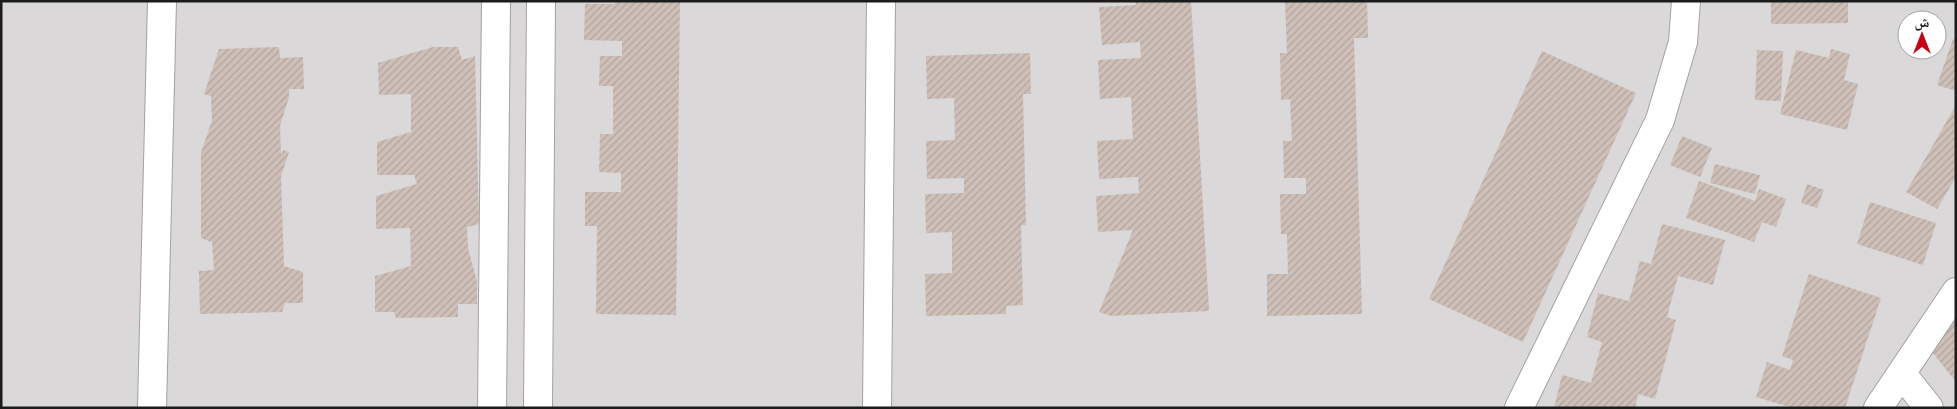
<svg xmlns="http://www.w3.org/2000/svg" width="1957" height="409" viewBox="0 0 1957 409" font-family="'Work Sans','Noto Naskh Arabic',sans-serif">
<style>
.residential{fill:#dad8d8;fill-rule:evenodd}
.building{fill:url(#building-hatch)}
.lines{fill:none;stroke-linecap:round;stroke-linejoin:round}
.street-casing{stroke:#a2a2a2;stroke-width:30}
.street{stroke:#fff;stroke-width:28}
</style>
<defs>
<pattern id="building-hatch" width="6" height="6" patternUnits="userSpaceOnUse" patternTransform="scale(1.25)"><rect width="6" height="6" fill="#cec0b8"/><path d="M-1 1l2-2M0 6l6-6M5 7l2-2" fill="none" stroke="#b0a49e"/></pattern>
</defs>
<rect width="100%" height="100%" fill="#eee8df"/>
<path class="residential" d="M1,1H1956V408H1ZM1907,20H1937V50H1907Z"/>
<path class="building" d="M615,1H680L676,315L596,314L597,226H585V192H621V173L599,172L600,134H613V86H599L600,56H622V41L584,40L585,4H615Z
M1135,1H1191L1209,311L1111,316L1099,312L1133,230L1098,232L1096,196L1139,193L1138,177L1099,179L1097,141L1133,139L1131,97L1100,99L1098,60L1141,58L1140,42L1102,45L1099,7L1136,5Z
M1285,1H1367L1368,38H1354L1362,314L1267,316V274H1288L1287,234H1281L1280,194H1306V178H1284L1283,141H1292L1290,99L1281,100L1280,53H1287Z
M1771,1H1848V23L1771,24Z
M1953,39L1956,40V91L1937,85Z
M279,47L280,58L303,57L304,89H289V97L280,126L281,155L283,150L289,152L281,176L284,266L303,272V303H285L282,312L200,314L199,271L214,270L212,242L201,238V153L212,120L211,96L204,94L219,49Z
M433,47H458L462,60L475,56L479,224L467,227L468,248L477,282V304H458V317L396,318L394,312H375V276L411,266L410,228L376,229V196L417,184L414,175H377V142L411,132V94L379,95L378,63Z
M1831,49L1850,54L1844,80L1858,84L1847,130L1780,114L1796,50L1829,58Z
M1757,50L1783,51L1781,101L1755,100Z
M1542,51L1636,93L1523,342L1429,299Z
M1030,53L1031,94H1023L1026,225H1021L1023,305L1006,306V314L926,316L925,274L952,273V232L926,233L925,194L964,193V178L927,179L926,141L955,140L954,98L927,99L926,56Z
M1956,105V177L1937,209L1906,192Z
M1682,136L1712,148L1700,177L1670,165Z
M1715,164L1760,175L1755,194L1710,183Z
M1699,181L1755,201L1759,189L1786,199L1776,227L1762,222L1754,242L1686,218Z
M1807,184L1824,190L1817,208L1801,203Z
M1870,202L1936,223L1923,265L1857,244Z
M1662,224L1725,240L1713,285L1678,276L1667,317L1676,320L1655,399L1638,394L1635,408H1554L1562,375L1591,383L1602,342L1587,337L1598,293L1629,301L1640,261L1651,264Z
M1809,274L1881,298L1845,408H1793L1756,397L1767,362L1790,370L1793,360L1782,356Z
M1956,318V382L1925,343Z"/>
<g class="lines">
<g class="street-casing">
<path id="street" d="M1902,374L1929,408
M152,408L162,1
M492,408L496,1
M538,408L541,1
M877,408L881,1
M1519,408L1660,120L1683,42L1686,1
M1878,408L1956,292"/>
</g>
<use href="#street" class="street"/>
</g>
<rect width="1957" height="409" fill="none" stroke="#1b1b1b" stroke-width="5"/>
<g transform="translate(1922 35)"><circle r="24" fill="#ffffff" stroke="#a4a4a4"/>
<path d="M0-4L9 19L0 12L-9 19Z" fill="#c70016"/>
<text y="-8" font-size="14" font-weight="bold" text-anchor="middle" fill="#1b1b1b">ش</text>
</g>
</svg>
